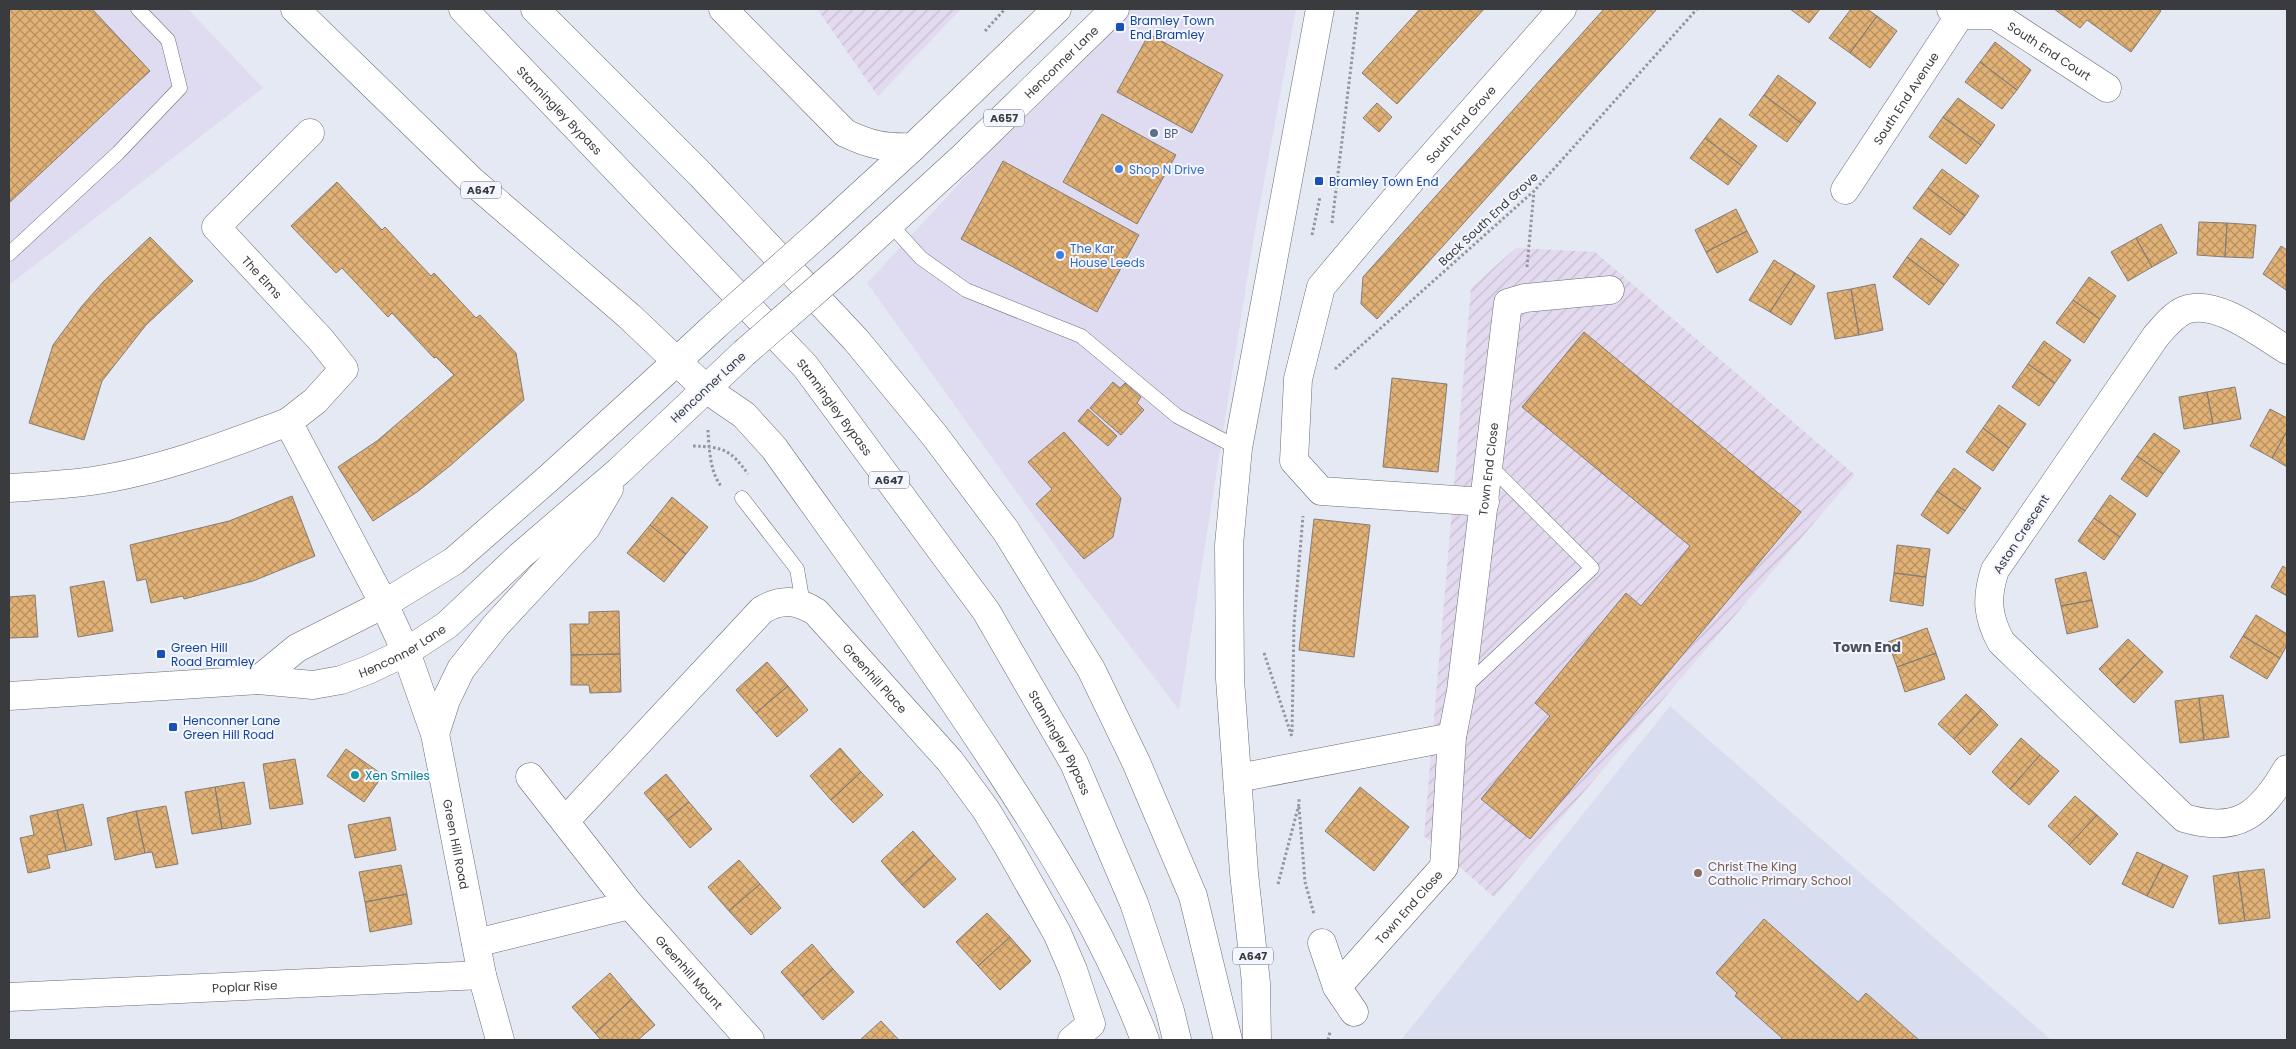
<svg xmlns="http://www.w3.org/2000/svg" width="2296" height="1049" viewBox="0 0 2296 1049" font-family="Poppins,sans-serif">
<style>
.commercial{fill:#dfdcf1}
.industrial{fill:url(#industrial-furrows)}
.built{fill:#d8def0}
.building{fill:url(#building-cross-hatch);stroke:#857d75}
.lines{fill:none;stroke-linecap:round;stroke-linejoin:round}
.lane-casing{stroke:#696d76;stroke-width:15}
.street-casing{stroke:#696d76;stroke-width:29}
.secondary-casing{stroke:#696d76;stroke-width:29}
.primary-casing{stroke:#696d76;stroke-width:29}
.path{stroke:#93969d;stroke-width:3;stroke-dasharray:2.5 2.5;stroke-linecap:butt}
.lane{stroke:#fff;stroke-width:14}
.street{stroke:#fff;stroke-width:28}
.secondary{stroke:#fff;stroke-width:28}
.primary{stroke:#fff;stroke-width:28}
.primary-bridge-casing{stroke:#696d76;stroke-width:29;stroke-linecap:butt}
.primary-bridge{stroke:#fff;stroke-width:28}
.transit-dot{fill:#1a4fb4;stroke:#f3f6ff;stroke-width:2}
.service-dot{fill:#5c6f8a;stroke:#f3f6ff;stroke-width:2}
.shop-dot{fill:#3f7fe0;stroke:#f3f6ff;stroke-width:2}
.culture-dot{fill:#0f9aa8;stroke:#f3f6ff;stroke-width:2}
.education-dot{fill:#8d6e63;stroke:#f3f6ff;stroke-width:2}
.labels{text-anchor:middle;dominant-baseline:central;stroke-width:4;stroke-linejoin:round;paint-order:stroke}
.shield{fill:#f3f6ff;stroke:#717379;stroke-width:1}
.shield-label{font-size:11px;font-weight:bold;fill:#393b3f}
.transit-label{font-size:12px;fill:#164399;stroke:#f3f6ff;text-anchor:start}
.street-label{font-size:12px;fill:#393b3f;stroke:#f3f6ff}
.service-label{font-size:12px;fill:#4e5e75;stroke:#f3f6ff;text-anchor:start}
.shop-label{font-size:12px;fill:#366cbe;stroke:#f3f6ff;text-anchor:start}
.culture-label{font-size:12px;fill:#0d838f;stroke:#f3f6ff;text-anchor:start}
.education-label{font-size:12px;fill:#785e54;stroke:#f3f6ff;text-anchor:start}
.neighbourhood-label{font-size:14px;font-weight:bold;fill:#4d5059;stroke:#f3f6ff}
</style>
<defs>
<pattern id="industrial-furrows" width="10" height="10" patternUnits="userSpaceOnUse" patternTransform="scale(1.25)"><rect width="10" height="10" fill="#e3daef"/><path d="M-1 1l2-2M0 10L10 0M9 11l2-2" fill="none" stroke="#c4bcce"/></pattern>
<pattern id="building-cross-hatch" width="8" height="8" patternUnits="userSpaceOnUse" patternTransform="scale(1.25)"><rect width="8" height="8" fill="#e1b175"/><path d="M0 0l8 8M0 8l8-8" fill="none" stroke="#b79161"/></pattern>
</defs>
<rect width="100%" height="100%" fill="#e5e9f3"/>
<path class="commercial" d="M9,9H188L263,88L9,285Z
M1130,9H1296L1253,242L1179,710L1076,575L867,283L1034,103Z"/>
<path class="industrial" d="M817,9H961L878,96Z
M1516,248L1595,252L1855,475L1494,897L1424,836L1471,288Z"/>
<path class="built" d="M1670,706L2051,1040H1401Z"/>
<path class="building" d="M9,9H92L150,71L9,203Z
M1420,9H1484L1397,104L1362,73Z
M1604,9H1657L1377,319L1361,304L1363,277Z
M1790,9H1820L1809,23Z
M1851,9H1867L1877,16L1850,53L1829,38Z
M2054,9H2158L2161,11L2131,52L2087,20L2080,28Z
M1877,16L1897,31L1870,68L1850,53Z
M1149,34L1223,75L1192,133L1117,92Z
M1995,42L2031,70L2017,90L1980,62Z
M1980,62L2017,90L2002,109L1965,82Z
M1778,75L1816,103L1801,123L1764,95Z
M1764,95L1801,123L1787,142L1749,115Z
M1958,98L1995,125L1981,145L1943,117Z
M1377,103L1392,117L1379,132L1363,118Z
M1102,114L1176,155L1137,224L1063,182Z
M1943,117L1981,145L1966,164L1929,137Z
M1720,118L1757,146L1742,166L1705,138Z
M1705,138L1742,166L1728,185L1690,158Z
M1003,161L1139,235L1097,312L961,239Z
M1942,169L1979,196L1965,216L1928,188Z
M337,182L382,230L385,227L431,276L434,273L476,318L480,315L516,353L524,400L451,465L417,492L373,521L338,467L377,441L454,375L436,357L434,358L392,313L388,317L342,268L336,273L291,226Z
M1928,188L1965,216L1950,235L1913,208Z
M1736,209L1747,231L1706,252L1695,230Z
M2199,222L2227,223L2225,257L2197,255Z
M2227,223L2256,225L2253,258L2225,257Z
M2161,224L2177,253L2152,267L2136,238Z
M1747,231L1758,252L1717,273L1706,252Z
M150,237L193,281L146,325L102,381L84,440L29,423L53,345L82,306L104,281Z
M1921,238L1959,265L1944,285L1907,257Z
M2136,238L2152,267L2128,281L2111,252Z
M2281,246L2287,250L2286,290L2263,274Z
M1907,257L1944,285L1929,305L1893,277Z
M1774,260L1795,273L1770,312L1749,300Z
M1795,273L1815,286L1791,325L1770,312Z
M2089,277L2116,296L2100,319L2073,300Z
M1875,284L1883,330L1859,335L1851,289Z
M1851,289L1859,335L1835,339L1827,293Z
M2073,300L2100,319L2084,343L2056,323Z
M1584,332L1801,512L1530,839L1481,799L1550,716L1535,703L1626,593L1641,606L1690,546L1522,407Z
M2044,341L2071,360L2055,383L2028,364Z
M2028,364L2055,383L2039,406L2012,387Z
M1392,378L1447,384L1438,472L1383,467Z
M1113,382L1120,388L1125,383L1141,397L1137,403L1144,410L1121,435L1090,408Z
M2235,387L2241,419L2213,424L2207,392Z
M2207,392L2213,424L2184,429L2179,397Z
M1999,405L2026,424L2009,448L1983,428Z
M1088,409L1117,436L1108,446L1078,421Z
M2270,409L2287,418V431L2272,458L2250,446Z
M1983,428L2009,448L1993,471L1966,452Z
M2287,431V467L2272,458Z
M1064,432L1121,498L1113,537L1084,559L1036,504L1052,489L1028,462Z
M2154,433L2180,451L2163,474L2137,456Z
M2137,456L2163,474L2147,497L2121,479Z
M1954,468L1981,488L1965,511L1937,491Z
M1937,491L1965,511L1948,534L1921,515Z
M2110,495L2136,514L2120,537L2094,518Z
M292,496L315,556L253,581L184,599L183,596L151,603L146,579L137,581L130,545L229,521Z
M672,497L708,527L686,554L650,525Z
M2094,518L2120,537L2104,560L2078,541Z
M1314,519L1370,525L1354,657L1299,650Z
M650,525L686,554L664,582L627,553Z
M1897,545L1930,549L1926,577L1894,573Z
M2283,566L2287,569V596L2271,587Z
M2086,572L2092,600L2061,606L2055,579Z
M1894,573L1926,577L1923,606L1890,601Z
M104,581L113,631L78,637L70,587Z
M35,595L38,637L9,638V597Z
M2092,600L2098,627L2067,634L2061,606Z
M619,611L620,654L571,655L570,624H589V612Z
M2256,615L2287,634V645L2280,658L2243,636Z
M1927,628L1936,653L1897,667L1888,642Z
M2243,636L2280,658L2267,679L2230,657Z
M2128,639L2145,655L2116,686L2099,669Z
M1936,653L1945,679L1905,692L1897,667Z
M620,654L621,692L590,693L589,685H571V655Z
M2145,655L2163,672L2134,703L2116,686Z
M767,662L788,686L756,713L736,690Z
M788,686L808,710L777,737L756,713Z
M1966,694L1982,709L1954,739L1938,724Z
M2223,695L2229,737L2204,740L2199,698Z
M2199,698L2204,740L2180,743L2175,701Z
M1982,709L1998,725L1970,755L1954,739Z
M2021,738L2040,755L2010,789L1992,772Z
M840,748L861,772L831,800L810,776Z
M346,749L383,775L364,802L327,776Z
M2040,755L2059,771L2029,805L2010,789Z
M295,759L303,804L270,809L263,764Z
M861,772L883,795L853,823L831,800Z
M666,774L689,802L667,820L644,793Z
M244,782L251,824L222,829L215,787Z
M215,787L222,829L192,834L185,792Z
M1360,787L1409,827L1374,871L1325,831Z
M2075,796L2097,815L2069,845L2048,826Z
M689,802L712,829L690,848L667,820Z
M83,804L92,845L66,851L57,810Z
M166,806L178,864L156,868L152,852L145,853L136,811Z
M57,810L66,851L47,855L50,868L28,873L20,838L34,835L30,816Z
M136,811L145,853L115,860L107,818Z
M2097,815L2118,834L2090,865L2069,845Z
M390,817L396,850L355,858L348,825Z
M913,831L934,855L902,885L881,861Z
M2137,852L2163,864L2147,896L2122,884Z
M934,855L956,879L924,908L902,885Z
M739,860L760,884L729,911L708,887Z
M2163,864L2188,876L2173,908L2147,896Z
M401,865L407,894L365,902L359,872Z
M2264,869L2270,918L2245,921L2238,872Z
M2238,872L2245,921L2219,924L2213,876Z
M760,884L781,908L751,935L729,911Z
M407,894L412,924L370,932L365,902Z
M987,913L1010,937L978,966L956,942Z
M1764,919L1858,1002L1866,993L1919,1040H1780L1782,1038L1735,996L1737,993L1716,973Z
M1010,937L1031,961L1000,990L978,966Z
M812,944L833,969L802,996L781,972Z
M833,969L854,992L823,1020L802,996Z
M610,973L632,999L595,1033L572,1007Z
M632,999L655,1025L638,1040H601L595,1033Z
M881,1021L899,1040H860Z"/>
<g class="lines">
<g class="lane-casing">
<path id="lane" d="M890,224L921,258L966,290L1081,336L1177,416L1238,448
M9,254L118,153L180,88L168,40L138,9
M742,498L797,569L803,604
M1464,688L1592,568L1489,465"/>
</g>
<g class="street-casing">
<g id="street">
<path id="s1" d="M1960,15H1995L2107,88"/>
<path id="s2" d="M310,133L216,227L321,340L344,369L315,401L288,422L384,604"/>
<path id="s3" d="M1845,190L1960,15L1951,9"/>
<path d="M2287,350C2262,335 2216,298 2185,310C2173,315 2164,327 2156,336L1995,570C1986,597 1987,616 2001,642L2184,818C2238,834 2260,815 2287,769"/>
<path d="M9,488C37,486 64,485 92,481C159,471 225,446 288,422"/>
<path id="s4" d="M1485,502L1321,491L1294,461L1298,379L1321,287L1412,179L1562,9"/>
<path id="s5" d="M530,777L630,905L750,1040"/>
<path d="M1238,778L1452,737"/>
<path id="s6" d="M565,821L762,610C782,598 797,600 816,612L950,761L986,810L1009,848L1057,933L1073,970L1091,1024L1072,1040"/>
<path d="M476,943L630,905"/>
<path id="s7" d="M1322,943L1337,987L1444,867L1452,737L1461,691L1508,303L1525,298L1610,290"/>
<path d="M1337,987L1354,1012"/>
<path id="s8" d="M9,997L482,975"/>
</g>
</g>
<g class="secondary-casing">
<g id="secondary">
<path id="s9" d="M384,604L406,652L435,734L482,975L500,1040"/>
<path d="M258,680L297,648L384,604L454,561L550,477L675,363"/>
<path id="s10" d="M9,696L258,680L313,685L341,680L368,670L406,652L447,625L520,556L619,471L706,389"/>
<path d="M435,734L446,700L461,669L496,625L586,528L609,489"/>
</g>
</g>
<g class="primary-casing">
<g id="primary">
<path d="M295,9L471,180L629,316L706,389L744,415L774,448C850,555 928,660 1000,771C1056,857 1109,944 1145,1040"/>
<path id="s11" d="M463,9L805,366L986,611L1074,763L1134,903L1170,1011L1177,1040"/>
<path d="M535,9L701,175L856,340L935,436L1006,531L1091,669L1136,762L1193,896L1228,1040"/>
<path d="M723,9L845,133C870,145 885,148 913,147"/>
<path d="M817,235L913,147L1057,9"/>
<path id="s12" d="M844,266L964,156L1115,9"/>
<path d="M675,363L717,324"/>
<path d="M706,389L744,353"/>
<path d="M1257,1040L1256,983L1244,873L1230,679L1229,545L1238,448L1320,9"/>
</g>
</g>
<path class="path" d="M985,31L1005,9
M1332,223L1358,9
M1312,235L1320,197
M1527,267L1534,191
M1335,369L1534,191L1697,9
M708,430C709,448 710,472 721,486
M693,446C723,447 730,449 748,474
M1264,653L1292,737
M1292,732L1294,624L1303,516
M1299,807L1305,882L1314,914
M1278,884L1299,804V798
M1328,1040L1330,1032"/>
<use href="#lane" class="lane"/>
<use href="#street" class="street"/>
<use href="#secondary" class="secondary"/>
<use href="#primary" class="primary"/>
<g class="primary-bridge-casing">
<path id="primary-bridge" d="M717,324L817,235
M744,353L844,266"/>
</g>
<use href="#primary-bridge" class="primary-bridge"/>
</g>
<g class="transit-dot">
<rect x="1115" y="22" width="10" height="10" rx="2.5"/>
<rect x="1314" y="176" width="10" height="10" rx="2.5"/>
<rect x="156" y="649" width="10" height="10" rx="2.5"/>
<rect x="168" y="722" width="10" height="10" rx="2.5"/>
</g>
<circle class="service-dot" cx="1154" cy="133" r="5"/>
<g class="shop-dot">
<circle cx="1119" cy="169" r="5"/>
<circle cx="1060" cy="255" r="5"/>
</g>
<circle class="culture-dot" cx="355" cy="775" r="5"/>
<circle class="education-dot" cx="1698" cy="873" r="5"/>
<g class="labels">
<g class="shield">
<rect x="984" y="109.5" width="40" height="17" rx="4"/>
<rect x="461" y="181.5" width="40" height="17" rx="4"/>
<rect x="869" y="471.5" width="40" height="17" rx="4"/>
<rect x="1233" y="947.5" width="40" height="17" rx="4"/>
</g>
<g class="shield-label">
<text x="1004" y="118">A657</text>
<text x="481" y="190">A647</text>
<text x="889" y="480">A647</text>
<text x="1253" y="956">A647</text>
</g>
<g class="transit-label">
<text x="1130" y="20">Bramley Town<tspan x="1130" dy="14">End Bramley</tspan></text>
<text x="1329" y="181">Bramley Town End</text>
<text x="171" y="647">Green Hill<tspan x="171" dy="14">Road Bramley</tspan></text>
<text x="183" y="720">Henconner Lane<tspan x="183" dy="14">Green Hill Road</tspan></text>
</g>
<g class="street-label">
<text stroke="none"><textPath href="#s1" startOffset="100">South End Court</textPath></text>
<text stroke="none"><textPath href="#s12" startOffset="298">Henconner Lane</textPath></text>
<text stroke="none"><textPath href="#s3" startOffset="110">South End Avenue</textPath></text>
<text stroke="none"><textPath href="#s11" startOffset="140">Stanningley Bypass</textPath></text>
<text stroke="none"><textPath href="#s4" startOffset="596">South End Grove</textPath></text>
<text transform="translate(1488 219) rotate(-43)">Back South End Grove</text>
<text stroke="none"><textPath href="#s2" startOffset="201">The Elms</textPath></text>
<text transform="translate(708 387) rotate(-43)">Henconner Lane</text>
<text stroke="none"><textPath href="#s11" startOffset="545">Stanningley Bypass</textPath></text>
<text stroke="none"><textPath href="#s7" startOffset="608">Town End Close</textPath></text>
<text transform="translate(2021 534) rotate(-57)">Aston Crescent</text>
<text stroke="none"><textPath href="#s10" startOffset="401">Henconner Lane</textPath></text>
<text stroke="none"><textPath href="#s6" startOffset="435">Greenhill Place</textPath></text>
<text stroke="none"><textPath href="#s11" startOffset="950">Stanningley Bypass</textPath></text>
<text stroke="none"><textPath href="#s9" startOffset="252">Green Hill Road</textPath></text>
<text stroke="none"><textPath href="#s7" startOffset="154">Town End Close</textPath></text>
<text stroke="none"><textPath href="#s5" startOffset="252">Greenhill Mount</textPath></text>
<text stroke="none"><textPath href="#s8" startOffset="236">Poplar Rise</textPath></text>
</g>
<g class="service-label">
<text x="1164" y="133">BP</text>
</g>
<g class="shop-label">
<text x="1129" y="169">Shop N Drive</text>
<text x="1070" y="248">The Kar<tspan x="1070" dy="14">House Leeds</tspan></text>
</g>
<g class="culture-label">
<text x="365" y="775">Xen Smiles</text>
</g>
<g class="education-label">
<text x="1708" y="866">Christ The King<tspan x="1708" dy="14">Catholic Primary School</tspan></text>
</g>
<g class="neighbourhood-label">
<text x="1867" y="647">Town End</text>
</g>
</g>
<rect width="2296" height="1049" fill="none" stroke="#393b3f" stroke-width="20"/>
</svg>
